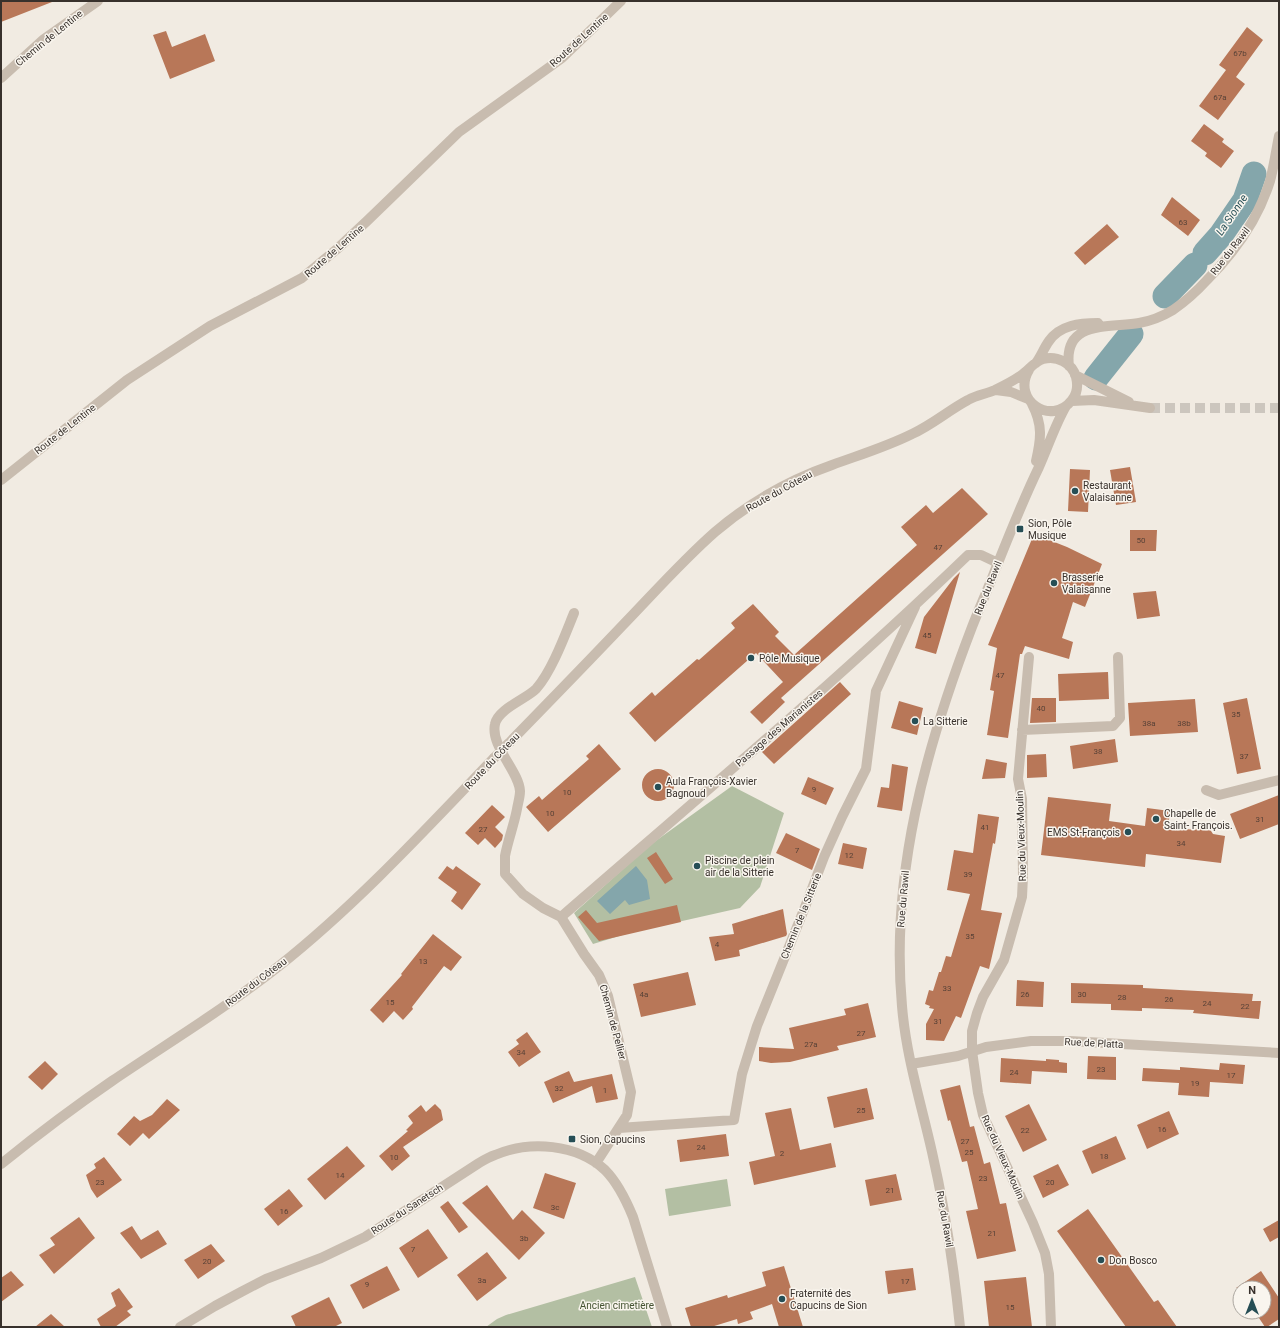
<svg xmlns="http://www.w3.org/2000/svg" width="1280" height="1328" viewBox="0 0 1280 1328" font-family="Roboto,sans-serif">
<style>
.green{fill:#b3bfa3}
.water{fill:#84a6ab}
.lines{fill:none;stroke-linecap:round;stroke-linejoin:round}
.river{stroke:#84a6ab;stroke-width:25}
.building{fill:#b87758}
.minor-tunnel{stroke:#ccc6be;stroke-width:10;stroke-dasharray:10 5;stroke-linecap:butt}
.minor{stroke:#c8bcaf;stroke-width:10}
.minor-bridge{stroke:#c8bcaf;stroke-width:10}
.poi-dot{fill:#264e55;stroke:#f9f5ee;stroke-width:1.5}
.labels{text-anchor:middle;dominant-baseline:central;stroke-width:3;stroke-linejoin:round;paint-order:stroke}
.number-label{font-size:8px;fill:#584237}
.street-label{font-size:10px;fill:#38312c;stroke:#f9f5ee}
.poi-label{font-size:10px;fill:#38312c;stroke:#f9f5ee;text-anchor:start}
.park-label{font-size:10px;fill:#455332;stroke:#f9f5ee}
.water-label{font-size:11px;font-style:italic;fill:#264e55;stroke:#f9f5ee}
</style>
<rect width="100%" height="100%" fill="#f1ebe2"/>
<path class="green" d="M732,786L784,813L760,887L740,908L629,933L593,944L574,913L650,845Z
M727,1179L731,1206L669,1216L665,1189Z
M635,1277L652,1327H486L497,1319L506,1315Z"/>
<path class="water" d="M636,866L647,880L650,899L629,905L625,900L610,914L597,901Z"/>
<g class="lines">
<path class="river" d="M1205,253L1221,235L1245,200L1254,174
M1165,296L1195,265
M1096,378L1131,334"/>
</g>
<path class="building" d="M1,1H52V2L1,22Z
M1247,27L1263,40L1236,77L1245,84L1218,120L1199,106L1226,70L1219,65Z
M166,31L172,47L205,34L215,61L170,79L153,35Z
M1204,124L1224,139L1222,142L1234,151L1221,168L1205,156L1207,153L1191,141Z
M1172,197L1200,220L1188,236L1161,215Z
M1107,224L1119,237L1085,265L1074,253Z
M1130,467L1136,502L1116,505L1110,470Z
M1070,469L1090,470L1088,512L1068,511Z
M962,488L988,514L781,698L785,702L762,724L750,712L783,682L756,653L655,742L629,713L652,692L655,696L697,659L699,660L735,628L731,623L753,604L779,632L775,636L794,655L917,545L901,527L926,505L933,513Z
M1130,530H1157L1156,551H1130Z
M1034,534L1067,547L1102,564L1085,607L1073,602L1062,638L1073,642L1069,659L1025,646L1022,654H1020L1008,738L987,735L994,691L990,690L997,648L988,645Z
M960,572L936,654L915,648L924,617L954,578Z
M1156,591L1160,616L1137,619L1133,593Z
M1108,672L1109,699L1059,701L1058,674Z
M840,682L851,694L774,764L762,752Z
M1032,698H1056V722L1030,723Z
M1247,698L1261,769L1237,774L1223,703Z
M1195,699L1198,732L1130,736L1128,703Z
M899,701L923,708L917,735L891,728Z
M1115,739L1118,762L1073,769L1070,746Z
M599,744L621,769L548,832L526,807L539,796L542,800L589,759L586,756Z
M1046,754L1047,777L1027,778V755Z
M986,759L1007,763L1005,778L982,779Z
M892,764L908,767L902,811L877,807L881,787L889,788Z
M642 785a16 16 0 1 1 32 0a16 16 0 1 1-32 0Z
M808,777L834,788L826,805L801,794Z
M1279,795V824L1240,839L1230,814Z
M1048,797L1111,804L1109,821L1145,826L1147,808L1170,811L1168,827L1195,830L1201,826L1209,828L1213,834L1225,836L1221,863L1146,854L1145,867L1041,855Z
M492,805L505,817L495,827L503,835L502,840L495,848L485,838L478,845L465,833Z
M978,814L999,817L995,844L993,843L981,910L1002,913L989,969L980,966L961,1018L956,1016L944,1041L926,1040V1024L934,1009L929,1008L930,1006L925,1004L929,990L933,991L939,972H941L946,956L951,957L970,894L947,890L954,850L973,853Z
M786,833L820,849L812,870L776,853Z
M843,843L867,848L863,869L838,864Z
M656,852L673,879L665,884L647,858Z
M447,866L453,870L456,866L481,884L462,910L451,901L457,892L438,878Z
M677,905L681,922L599,941L578,917L586,910L597,923Z
M783,909L787,934L786,936L739,950L740,956L715,961L709,937L734,934L732,924Z
M433,934L462,957L451,971L444,966L412,1007L413,1009L403,1020L394,1011L383,1023L370,1010L402,975L401,974Z
M688,972L696,1005L641,1017L633,984Z
M1017,980L1044,982L1043,1007L1016,1006Z
M1071,983L1143,985V988L1253,994L1252,1001H1261L1259,1019L1193,1013L1194,1010L1142,1008V1011L1111,1010V1004L1071,1003Z
M868,1003L876,1037L837,1046L839,1050L790,1062L771,1063L759,1061V1047L794,1049L789,1028L846,1015L844,1009Z
M527,1032L541,1052L519,1067L508,1052L519,1044L516,1040Z
M1088,1056L1116,1057V1080L1087,1079Z
M1001,1058L1046,1061V1059L1059,1060V1062L1067,1063V1073L1032,1071L1031,1084L1000,1082Z
M45,1061L58,1074L42,1090L28,1077Z
M1220,1063L1245,1065L1243,1084L1210,1082L1209,1097L1178,1095L1179,1083L1142,1081L1143,1068L1180,1070V1067L1219,1070Z
M569,1071L574,1082L612,1074L618,1099L596,1103L592,1086L553,1103L544,1082Z
M960,1085L970,1127L974,1126L984,1164L990,1162L1000,1204L1006,1203L1016,1251L977,1259L966,1211L978,1209L967,1161L962,1162L950,1120L948,1121L940,1090Z
M867,1088L874,1119L834,1128L827,1097Z
M167,1099L180,1110L149,1139L143,1133L130,1146L117,1134L134,1116L140,1121L152,1115Z
M435,1104L441,1110L443,1120L403,1147L410,1156L392,1171L379,1156L408,1131L406,1130L413,1123L408,1116L421,1105L426,1112Z
M1029,1104L1047,1140L1023,1152L1005,1116Z
M791,1108L800,1150L831,1143L836,1167L754,1185L749,1162L775,1156L765,1113Z
M1169,1111L1179,1134L1147,1149L1137,1125Z
M726,1134L729,1156L680,1162L677,1140Z
M1116,1136L1126,1159L1092,1174L1082,1151Z
M347,1146L365,1166L325,1200L307,1179Z
M104,1157L122,1180L97,1198L91,1189L86,1175L96,1168L94,1164Z
M1058,1164L1069,1185L1043,1198L1033,1176Z
M545,1173L576,1183L564,1219L533,1208Z
M896,1174L902,1200L870,1206L865,1180Z
M487,1185L513,1220L522,1210L545,1233L519,1260L462,1203Z
M289,1189L303,1206L278,1226L264,1209Z
M448,1201L468,1227L459,1233L440,1207Z
M1088,1209L1154,1302L1158,1300L1177,1327H1126L1057,1231Z
M79,1217L95,1238L54,1274L39,1255L55,1245L50,1238Z
M1279,1220V1237L1270,1242L1263,1229Z
M132,1226L141,1240L158,1230L167,1244L141,1259L120,1233Z
M428,1229L448,1258L418,1278L399,1248Z
M211,1244L225,1261L198,1279L184,1260Z
M487,1252L507,1278L477,1301L457,1275Z
M387,1266L400,1290L363,1309L350,1285Z
M784,1266L803,1327H779L772,1304L750,1312L753,1319L738,1324L737,1319L711,1327H691L685,1308L727,1295L728,1298L766,1286L762,1272Z
M913,1268L916,1290L888,1294L885,1271Z
M11,1271L24,1285L1,1302V1278Z
M1261,1271L1279,1298V1319L1267,1327H1265L1255,1312H1264V1288H1236Z
M1026,1277L1032,1327H989L984,1281Z
M119,1288L133,1307L127,1311L131,1315L115,1327H101L97,1319L116,1306L111,1293Z
M329,1297L342,1323L334,1327H296L291,1316Z
M51,1314L65,1327H35Z"/>
<g class="lines">
<path class="minor-tunnel" d="M1150,408H1279"/>
<path class="minor" d="M1,78L44,39L98,1
M1036,363C1041,356 1044,348 1049,341C1060,325 1080,323 1098,323
M1069,366C1063,320 1109,328 1139,323C1151,321 1163,316 1173,310C1186,301 1197,291 1207,280C1235,252 1258,219 1270,181C1274,166 1276,151 1279,136
M1075,375L1129,402
M996,390L1011,392L1028,399
M1072,401L1094,400L1150,408
M1032,404C1043,425 1041,439 1036,461
M1,480L127,380L210,326L302,278L337,249L367,221L459,132L562,58L621,1
M574,613C565,635 552,671 536,689C526,699 498,709 495,724C490,746 519,771 520,791C520,797 518,803 517,809C514,825 508,840 505,856C505,862 505,868 505,874L523,894L543,908L561,917L584,954L599,975L608,996L631,1092L627,1115L596,1163
M1029,657L1018,779L1022,799L1023,876L1022,897L1004,960L983,997L977,1013L972,1031V1051L978,1093L983,1115L1033,1223L1045,1253L1049,1274L1051,1327
M1022,730L1113,726L1120,718L1118,657
M508,744C546,705 585,665 622,626C653,594 682,561 715,532C749,503 789,480 832,465C859,455 886,447 912,434C932,425 949,410 968,400C977,395 986,394 995,390C1003,386 1013,381 1020,376C1029,371 1033,362 1043,359C1057,355 1072,363 1076,377C1078,385 1077,394 1072,400C1051,427 1011,400 1029,370
M1206,790L1219,795L1279,780
M561,917C698,798 837,681 968,555H981L998,563
M911,1064L958,1056L986,1047L1031,1041H1069L1279,1053
M619,1128L734,1120L742,1074L757,1026L805,907L824,857L842,817L866,769L876,691L915,607
M1,1164C37,1135 74,1107 112,1081C168,1043 226,1008 279,966C357,904 425,830 494,758
M180,1327L215,1306L241,1292L266,1279L321,1258L365,1237L479,1163C484,1160 489,1157 495,1155C530,1140 577,1144 605,1170C618,1183 626,1200 633,1217L667,1327
M960,1327C954,1268 945,1209 932,1152C921,1103 906,1056 902,1006C890,875 926,747 972,627C979,609 987,591 994,573C1008,538 1022,502 1039,467C1048,447 1055,425 1066,406"/>
<path class="minor-bridge" d="M494,758L508,744"/>
</g>
<g class="poi-dot">
<circle cx="1075" cy="491" r="4"/>
<rect x="1016" y="525" width="8" height="8" rx="2"/>
<circle cx="1054" cy="583" r="4"/>
<circle cx="751" cy="658" r="4"/>
<circle cx="915" cy="721" r="4"/>
<circle cx="658" cy="787" r="4"/>
<circle cx="1156" cy="819" r="4"/>
<circle cx="1128" cy="832" r="4"/>
<circle cx="697" cy="866" r="4"/>
<rect x="568" y="1135" width="8" height="8" rx="2"/>
<circle cx="1101" cy="1260" r="4"/>
<circle cx="782" cy="1299" r="4"/>
</g>
<g class="labels">
<g class="number-label">
<text x="1240" y="53">67b</text>
<text x="1220" y="97">67a</text>
<text x="1183" y="222">63</text>
<text x="1141" y="540">50</text>
<text x="938" y="547">47</text>
<text x="927" y="635">45</text>
<text x="1000" y="675">47</text>
<text x="1041" y="708">40</text>
<text x="1236" y="714">35</text>
<text x="1149" y="723">38a</text>
<text x="1184" y="723">38b</text>
<text x="1098" y="751">38</text>
<text x="1244" y="756">37</text>
<text x="814" y="789">9</text>
<text x="567" y="792">10</text>
<text x="550" y="813">10</text>
<text x="1260" y="819">31</text>
<text x="985" y="827">41</text>
<text x="483" y="829">27</text>
<text x="1181" y="843">34</text>
<text x="797" y="850">7</text>
<text x="849" y="855">12</text>
<text x="968" y="874">39</text>
<text x="970" y="936">35</text>
<text x="717" y="944">4</text>
<text x="423" y="961">13</text>
<text x="947" y="988">33</text>
<text x="644" y="994">4a</text>
<text x="1025" y="994">26</text>
<text x="1082" y="994">30</text>
<text x="1122" y="997">28</text>
<text x="1169" y="999">26</text>
<text x="390" y="1002">15</text>
<text x="1207" y="1003">24</text>
<text x="1245" y="1006">22</text>
<text x="938" y="1021">31</text>
<text x="861" y="1033">27</text>
<text x="811" y="1044">27a</text>
<text x="521" y="1052">34</text>
<text x="1101" y="1069">23</text>
<text x="1014" y="1072">24</text>
<text x="1231" y="1075">17</text>
<text x="1195" y="1083">19</text>
<text x="559" y="1088">32</text>
<text x="605" y="1090">1</text>
<text x="861" y="1110">25</text>
<text x="1162" y="1129">16</text>
<text x="1025" y="1130">22</text>
<text x="965" y="1141">27</text>
<text x="701" y="1147">24</text>
<text x="969" y="1152">25</text>
<text x="782" y="1153">2</text>
<text x="1104" y="1156">18</text>
<text x="394" y="1157">10</text>
<text x="340" y="1175">14</text>
<text x="983" y="1178">23</text>
<text x="100" y="1182">23</text>
<text x="1050" y="1182">20</text>
<text x="890" y="1190">21</text>
<text x="555" y="1207">3c</text>
<text x="284" y="1211">16</text>
<text x="992" y="1233">21</text>
<text x="524" y="1238">3b</text>
<text x="413" y="1249">7</text>
<text x="207" y="1261">20</text>
<text x="482" y="1280">3a</text>
<text x="905" y="1281">17</text>
<text x="367" y="1284">9</text>
<text x="1010" y="1307">15</text>
</g>
<g class="street-label">
<text transform="translate(49 38) rotate(-39)">Chemin de Lentine</text>
<text transform="translate(579 40) rotate(-42)">Route de Lentine</text>
<text transform="translate(334 251) rotate(-41)">Route de Lentine</text>
<text transform="translate(1230 251) rotate(-52)">Rue du Rawil</text>
<text transform="translate(65 429) rotate(-38)">Route de Lentine</text>
<text transform="translate(779 491) rotate(-29)">Route du Côteau</text>
<text transform="translate(988 588) rotate(-68)">Rue du Rawil</text>
<text transform="translate(779 728) rotate(-41)">Passage des Marianistes</text>
<text transform="translate(492 761) rotate(-46)">Route du Côteau</text>
<text transform="translate(1021 836) rotate(-92)">Rue du Vieux-Moulin</text>
<text transform="translate(903 899) rotate(-85)">Rue du Rawil</text>
<text transform="translate(801 916) rotate(-68)">Chemin de la Sitterie</text>
<text transform="translate(256 982) rotate(-37)">Route du Côteau</text>
<text transform="translate(613 1022) rotate(75)">Chemin de Pellier</text>
<text transform="translate(1094 1043) rotate(3)">Rue de Platta</text>
<text transform="translate(1003 1157) rotate(66)">Rue du Vieux-Moulin</text>
<text transform="translate(407 1209) rotate(-33)">Route du Sanetsch</text>
<text transform="translate(945 1219) rotate(80)">Rue du Rawil</text>
</g>
<g class="poi-label">
<text x="1083" y="485">Restaurant<tspan x="1083" dy="12">Valaisanne</tspan></text>
<text x="1028" y="523">Sion, Pôle<tspan x="1028" dy="12">Musique</tspan></text>
<text x="1062" y="577">Brasserie<tspan x="1062" dy="12">Valaisanne</tspan></text>
<text x="759" y="658">Pôle Musique</text>
<text x="923" y="721">La Sitterie</text>
<text x="666" y="781">Aula François-Xavier<tspan x="666" dy="12">Bagnoud</tspan></text>
<text x="1164" y="813">Chapelle de<tspan x="1164" dy="12">Saint- François.</tspan></text>
<text x="1120" y="832" text-anchor="end">EMS St-François</text>
<text x="705" y="860">Piscine de plein<tspan x="705" dy="12">air de la Sitterie</tspan></text>
<text x="580" y="1139">Sion, Capucins</text>
<text x="1109" y="1260">Don Bosco</text>
<text x="790" y="1293">Fraternité des<tspan x="790" dy="12">Capucins de Sion</tspan></text>
</g>
<g class="park-label">
<text x="617" y="1305">Ancien cimetière</text>
</g>
<g class="water-label">
<text transform="translate(1232 215) rotate(-56)">La Sionne</text>
</g>
</g>
<rect width="1280" height="1328" fill="none" stroke="#38312c" stroke-width="4"/>
<g transform="translate(1252 1300)"><circle r="19" fill="#f9f5ee" stroke="#aca7a0"/>
<path d="M0-3L7 15L0 10L-7 15Z" fill="#264e55"/>
<text y="-6" font-size="11" font-weight="bold" text-anchor="middle" fill="#38312c">N</text>
</g>
</svg>
